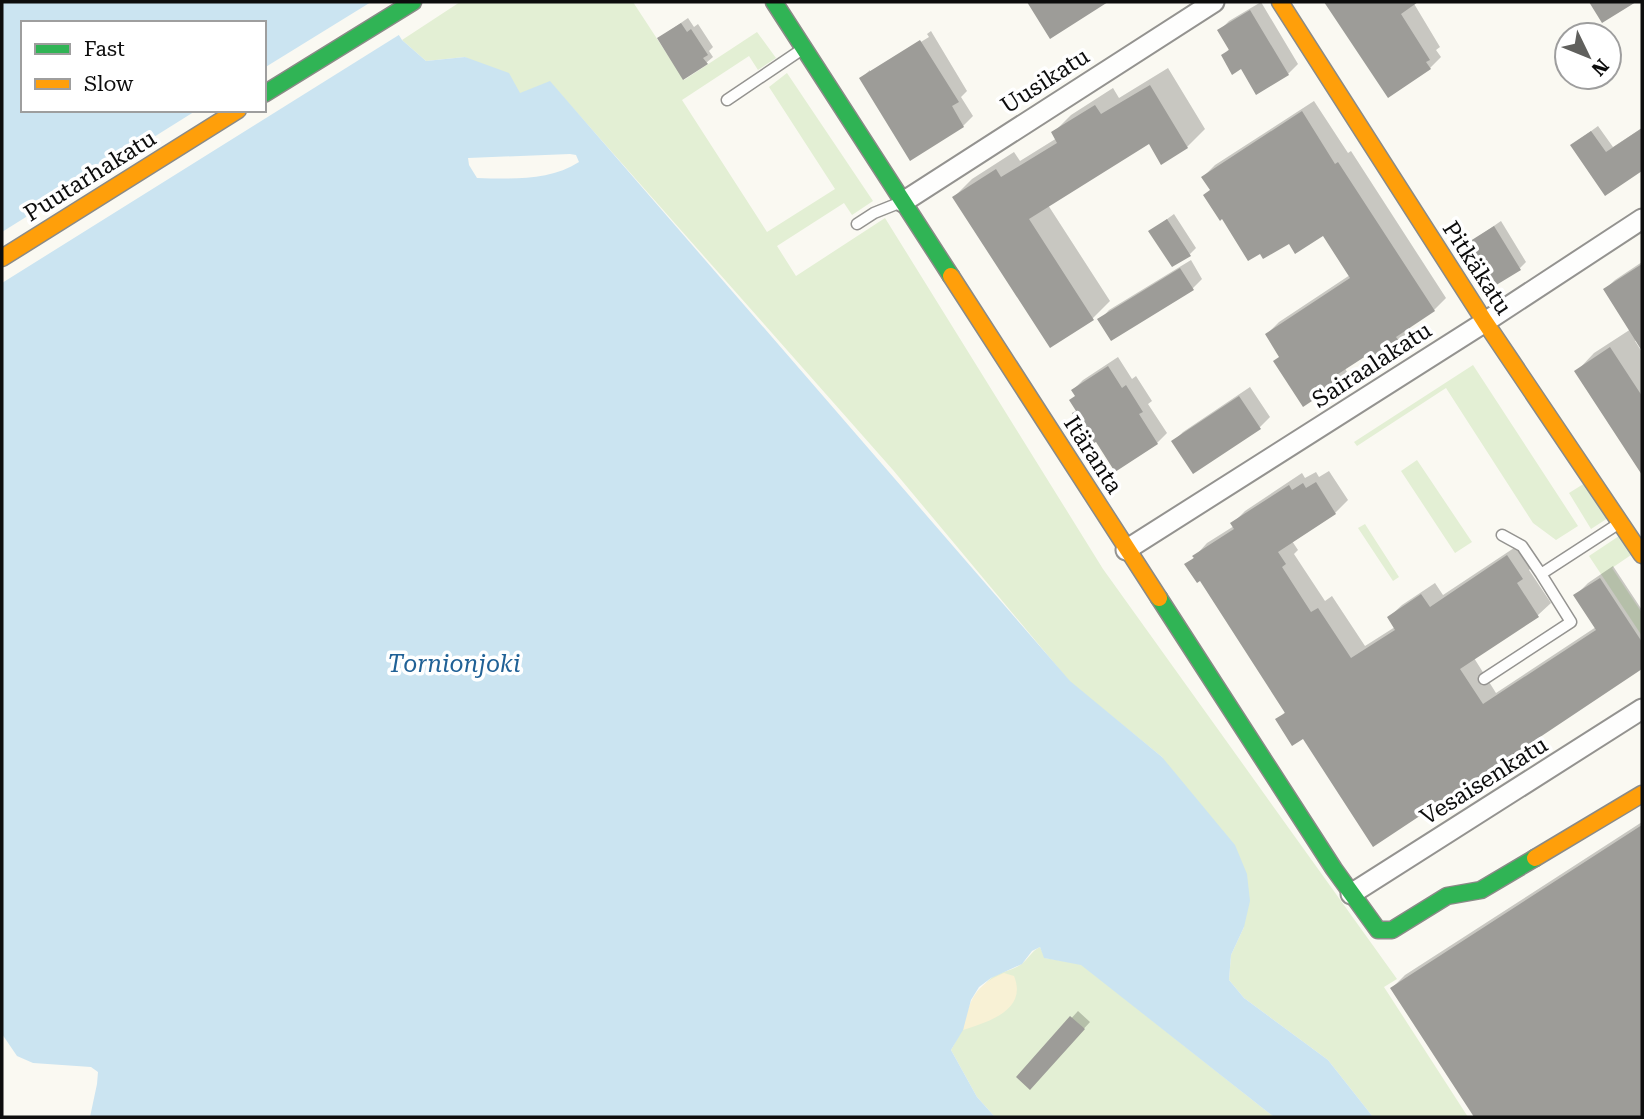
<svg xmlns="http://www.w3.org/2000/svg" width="1644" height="1119" viewBox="0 0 1644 1119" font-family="'Roboto Serif',serif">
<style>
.green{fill:#e3efd4}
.sand{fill:#f8f1d5}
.water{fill:#cbe4f1;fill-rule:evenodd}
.pier{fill:#faf9f2}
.shadow{fill:#0003}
.building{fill:#9d9c98}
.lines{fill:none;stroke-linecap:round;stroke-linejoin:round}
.lane-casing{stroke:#949390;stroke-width:13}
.street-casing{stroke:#949390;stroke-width:23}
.fast-casing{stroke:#8a8a87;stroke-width:19}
.slow-casing{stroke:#8a8a87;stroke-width:19}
.lane{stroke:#fefefd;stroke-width:10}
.street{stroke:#fefefd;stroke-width:19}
.fast{stroke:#30b455;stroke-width:16}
.slow{stroke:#ff9f0a;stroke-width:16}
.labels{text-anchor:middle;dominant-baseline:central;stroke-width:7;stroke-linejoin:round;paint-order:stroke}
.street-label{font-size:23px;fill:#0d0d0d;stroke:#fff}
.water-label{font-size:24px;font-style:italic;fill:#206196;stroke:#fff}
</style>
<rect width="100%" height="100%" fill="#faf9f2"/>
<path class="green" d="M460,2H633L684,80L757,32L776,58L758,70L749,56L682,100L767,232L835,189L769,87L787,73L873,201L852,215L844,203L777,246L796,276L885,218L1103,569L1397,979L1384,987L1468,1117H1373L1328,1060L1244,998L1229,980L1231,955L1244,927L1162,757L1070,682L893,470L550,82L520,94L465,57L426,61L402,40Z
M1473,365L1578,526L1556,540L1533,523L1446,388L1357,446L1354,442Z
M1417,460L1472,542L1455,553L1401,471Z
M1585,483L1608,518L1591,529L1569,493Z
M1365,524L1399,577L1393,581L1358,528Z
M1619,536L1631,555L1612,568L1642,613V636L1589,556Z
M1040,947L1045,958L1081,964L1274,1117H995L977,1097L951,1050C963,1030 973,994 990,979C998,972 1011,971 1020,965C1028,960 1031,951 1040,947Z"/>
<path class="sand" d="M1004,973L1014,976C1028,1010 988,1022 963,1030C969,1000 975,985 1004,973Z"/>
<path class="water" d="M2,2H378L402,40L426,61L465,57L509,73L520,93L550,81L1070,681L1162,757L1235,845L1247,874L1250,901L1244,927L1231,955L1229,980L1244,998L1328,1060L1373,1117H1274L1081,965L1044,958L1040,947L1032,951L1022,964L991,978L979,987L971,1000L963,1030L951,1050L977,1097L995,1117H90L97,1084L98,1072L91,1067L33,1063L17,1056L2,1034ZM23,23H264V110H23ZM570,154L576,155L579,162C550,181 511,179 477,178L469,165L468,158Z"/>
<path class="pier" d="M371,2H382L402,33L2,283V232L197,110H264V68Z"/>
<path class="shadow" d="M1261,2L1298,64L1288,74L1242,67L1223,56L1230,48L1220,30L1229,21Z
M1326,2H1413L1440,47L1436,50L1441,57L1430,68L1388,96Z
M688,18L694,27L698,24L713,47L709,51L713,57L706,63L659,38Z
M931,31L967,91L961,97L973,116L963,126L911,158L861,78L870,70V73L929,37L927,34Z
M1168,68L1205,129L1187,147L1149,141L1048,205L1110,301L1092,319L954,197L972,179L1014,152L1020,161L1057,138L1053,133L1071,115L1113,88L1119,98Z
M1314,101L1348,153L1351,151L1446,298L1434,310L1409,326L1412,331L1400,343L1370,352L1345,368L1347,372L1335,384L1281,356L1267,334L1279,322L1350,275L1323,233L1289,241L1211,189L1203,177L1215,165Z
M1598,126L1613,147L1642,128V169L1605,194L1572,145Z
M1174,214L1196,248L1190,254L1151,231Z
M1501,221L1526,262L1520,268L1469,243Z
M1191,260L1202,279L1193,288L1100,320L1109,310Z
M1642,262V337L1635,341L1642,352V471L1577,371L1594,353L1631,329L1605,289L1615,280Z
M1118,357L1132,379L1136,376L1152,401L1148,404L1167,433L1157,443L1077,410L1076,395L1073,390L1083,380Z
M1250,387L1270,417L1260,427L1194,472L1174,441L1183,432Z
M1329,471L1348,500L1335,513L1292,541L1298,550L1294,554L1325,601L1332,596L1365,646L1395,627L1389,617L1402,605L1435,583L1443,595L1520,544L1534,565L1529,570L1551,603L1538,615L1474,658L1496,693L1596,627L1575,596L1588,583L1613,566L1642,610V667L1515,751L1518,756L1505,769L1483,783L1478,776L1303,737L1278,720L1286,711L1200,579L1187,565L1207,543L1234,526L1232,524L1245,511L1302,473L1305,478L1316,472L1319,477Z
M1642,822V1117H1476L1392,988L1405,975Z
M1078,1011L1090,1022L1036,1081L1018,1077Z"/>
<path class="building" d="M1027,2H1108L1050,39Z
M1324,2H1418L1401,14L1430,60L1426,62L1431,69L1388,98Z
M1589,2H1636L1602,23Z
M1250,10L1289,75L1256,95L1241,69L1232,75L1221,55L1229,50L1217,30Z
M681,23L687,32L691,29L708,55L703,58L708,64L683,80L657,38Z
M920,40L959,102L952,106L964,127L910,161L859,78Z
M1150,85L1188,148L1161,165L1149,144L1029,219L1094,320L1050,348L952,197L996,169L1001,177L1057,143L1051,132L1095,105L1101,114Z
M1302,111L1335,164L1338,162L1435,311L1396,337L1401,344L1374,362L1369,354L1332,378L1336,385L1303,407L1273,361L1279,357L1265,334L1350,278L1323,236L1295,254L1289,244L1263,259L1260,254L1248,261L1222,219L1220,221L1203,195L1210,190L1201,177Z
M1642,128V171L1605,196L1570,145L1591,131L1606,152Z
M1167,219L1191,256L1172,267L1148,231Z
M1494,226L1521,270L1493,287L1467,243Z
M1642,264V351L1603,289Z
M1180,268L1194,290L1111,341L1097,319Z
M1610,347L1642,396V475L1574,371Z
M1108,366L1122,388L1126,385L1143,412L1139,414L1158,444L1115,472L1096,442L1092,444L1072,413L1076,411L1069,400L1075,396L1071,390Z
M1239,396L1261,429L1193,474L1171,441Z
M1316,482L1336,514L1278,552L1286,564L1282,567L1311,612L1318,608L1351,658L1395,630L1387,617L1421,594L1430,607L1507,555L1523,579L1517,583L1539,617L1460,669L1483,704L1596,630L1573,595L1600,578L1642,642V669L1501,763L1506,770L1482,786L1477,778L1373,847L1303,739L1292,746L1275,719L1285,713L1200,581L1197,583L1184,564L1194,558L1192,556L1234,529L1230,523L1289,485L1292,490L1303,483L1306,488Z
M1642,825V1117H1474L1390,988Z
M1070,1016L1085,1029L1030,1090L1016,1077Z"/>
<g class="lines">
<g class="lane-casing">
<path id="lane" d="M727,100L801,50
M857,224L874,213L899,203
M1502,535L1522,546L1541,574L1618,524
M1484,679L1571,622L1541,574"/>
</g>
<g class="street-casing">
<path id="street" d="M903,202L1214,2
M1126,550L1485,322L1642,219
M1351,894L1642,709"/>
</g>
<g class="fast-casing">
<path id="fast" d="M774,2L951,276
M264,94L413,2
M1159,598L1334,869L1378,930H1392L1447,896L1481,890L1535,858"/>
</g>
<g class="slow-casing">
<path id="slow" d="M1280,2L1485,322L1642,555
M2,258L238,110
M951,276L1159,598
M1535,858L1642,794"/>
</g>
<use href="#lane" class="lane"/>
<use href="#street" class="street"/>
<use href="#fast" class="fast"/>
<use href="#slow" class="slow"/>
</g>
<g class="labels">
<g class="street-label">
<text transform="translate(1045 81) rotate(-33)">Uusikatu</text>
<text transform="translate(90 176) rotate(-32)">Puutarhakatu</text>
<text transform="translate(1477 268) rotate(57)">Pitkäkatu</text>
<text transform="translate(1372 365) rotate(-33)">Sairaalakatu</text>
<text transform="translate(1093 455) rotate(57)">Itäranta</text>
<text transform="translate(1484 781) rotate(-32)">Vesaisenkatu</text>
</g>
<g class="water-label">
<text x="454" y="664">Tornionjoki</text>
</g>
</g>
<rect width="1644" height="1119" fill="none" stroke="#0d0d0d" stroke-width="7"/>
<rect x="21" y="21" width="245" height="91" fill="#ffffff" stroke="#9e9e9e" stroke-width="2"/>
<rect x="35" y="44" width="35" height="10" fill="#30b455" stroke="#9e9e9e" stroke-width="2"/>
<text x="84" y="56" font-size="21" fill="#0d0d0d">Fast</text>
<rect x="35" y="79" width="35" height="10" fill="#ff9f0a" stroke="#9e9e9e" stroke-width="2"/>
<text x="84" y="91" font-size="21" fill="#0d0d0d">Slow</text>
<g transform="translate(1588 56) rotate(133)"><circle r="33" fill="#ffffff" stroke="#9e9e9e" stroke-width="2"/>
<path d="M0-5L12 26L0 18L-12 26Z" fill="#60605d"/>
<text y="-10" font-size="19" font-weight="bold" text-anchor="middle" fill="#0d0d0d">N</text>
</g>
</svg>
